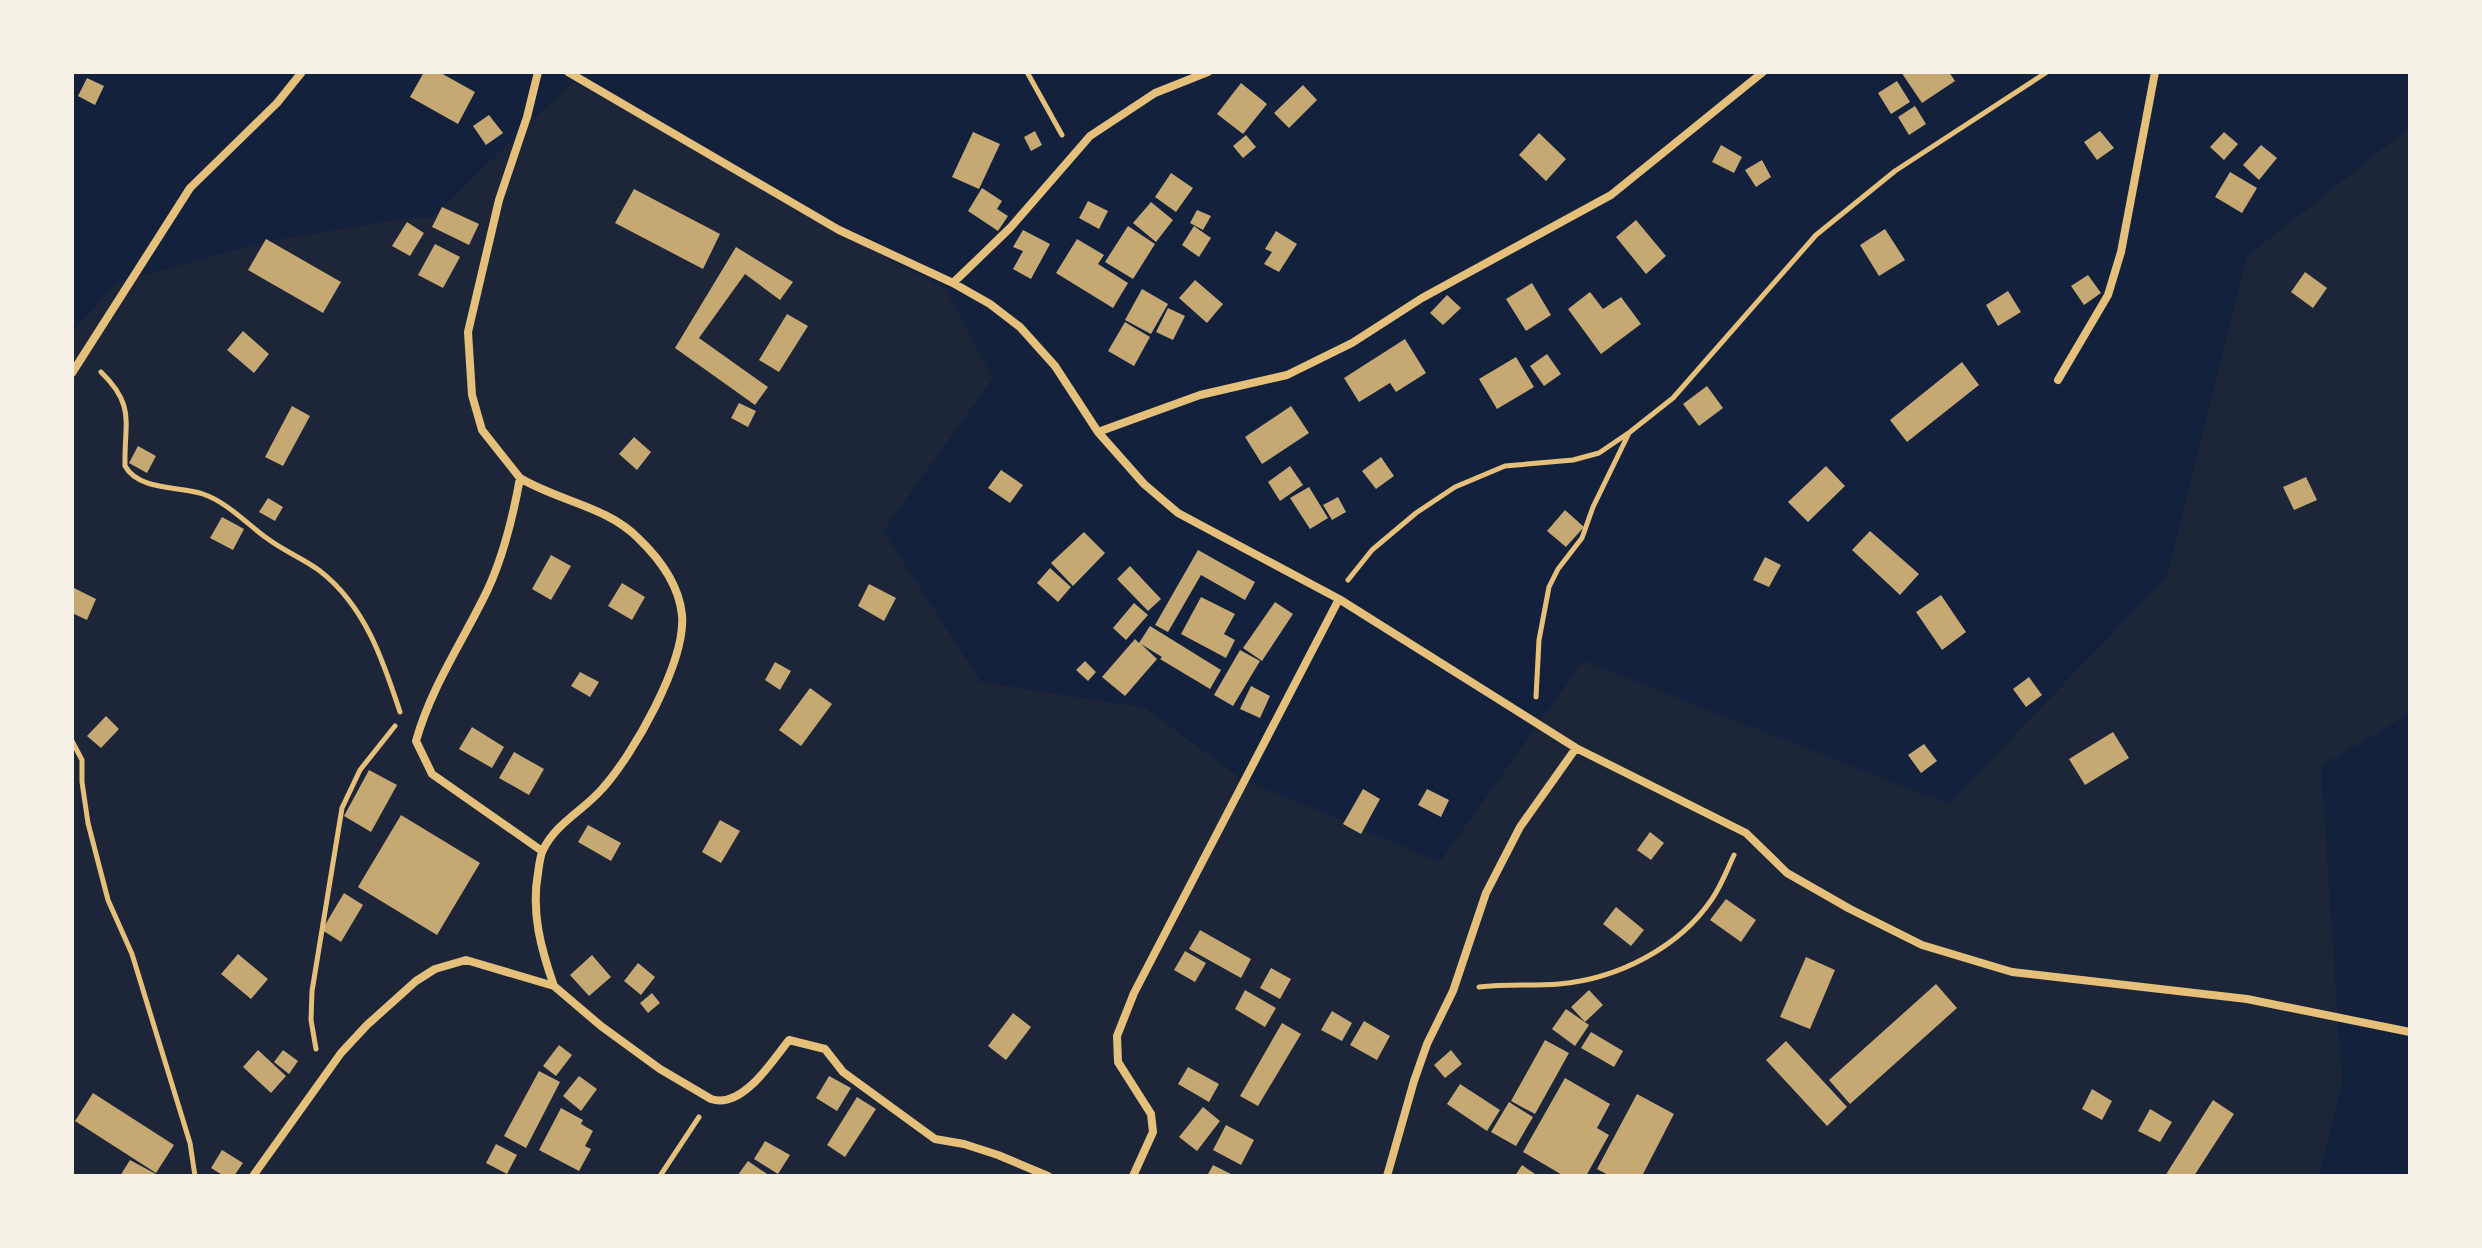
<svg xmlns="http://www.w3.org/2000/svg" width="2482" height="1248" viewBox="0 0 2482 1248" font-family="Helvetica,sans-serif">
<style>
.green{fill:#1d2539}
.building{fill:#c6a872}
.lines{fill:none;stroke-linecap:round;stroke-linejoin:round}
.path{stroke:#e5c07b;stroke-width:5}
.minor{stroke:#e5c07b;stroke-width:8}
</style>
<rect width="100%" height="100%" fill="#14213d"/>
<path class="green" d="M573,82L689,145L846,236L945,289L993,378L883,531L981,682L1145,708L1240,778L1440,862L1583,661L1949,804L2168,575L2247,257L2410,127V713L2321,766L2342,1081L2319,1176H72V332L116,283L263,242L396,220L432,217Z"/>
<path class="building" d="M424,72H439L475,92L458,124L410,97Z
M1901,72H1949L1955,81L1922,103Z
M87,78L104,86L95,105L78,96Z
M1897,81L1910,102L1891,114L1878,93Z
M1241,83L1267,104L1243,134L1217,114Z
M1303,85L1317,100L1289,128L1274,113Z
M1915,106L1926,124L1909,135L1898,117Z
M489,115L503,133L486,145L473,126Z
M1035,131L1042,145L1031,151L1024,137Z
M2100,131L2114,148L2097,160L2084,142Z
M973,132L1000,144L979,189L952,177Z
M2224,132L2238,144L2224,160L2210,147Z
M1539,133L1566,159L1546,181L1519,155Z
M1246,135L1256,147L1243,158L1233,146Z
M1721,145L1742,157L1734,173L1712,162Z
M2261,145L2277,158L2259,180L2243,165Z
M1762,160L1771,177L1756,187L1745,170Z
M2230,172L2257,188L2242,213L2215,197Z
M1171,173L1193,188L1176,212L1155,197Z
M982,188L1002,201L997,209L1008,216L998,231L968,211Z
M634,189L720,234L703,269L615,223Z
M1088,201L1108,211L1099,229L1079,218Z
M1151,202L1173,220L1156,242L1133,223Z
M442,207L479,224L469,245L432,227Z
M1197,210L1211,216L1203,230L1190,223Z
M1636,220L1666,256L1646,274L1616,237Z
M407,222L424,233L410,256L392,246Z
M1128,226L1155,244L1133,279L1105,262Z
M1194,226L1211,238L1199,257L1182,245Z
M1885,229L1905,260L1879,276L1860,245Z
M1023,230L1050,244L1031,279L1013,269L1023,251L1013,247Z
M1276,231L1297,244L1279,272L1264,264L1272,252L1265,249Z
M266,239L341,282L323,313L248,270Z
M1077,239L1104,255L1098,264L1128,283L1113,308L1056,273Z
M435,244L460,257L443,288L418,275Z
M736,247L793,282L780,300L745,274L699,338L768,387L755,405L675,348Z
M2305,272L2327,288L2313,308L2291,292Z
M2088,275L2101,293L2084,305L2071,286Z
M1195,280L1223,304L1207,323L1179,298Z
M1532,283L1551,315L1526,331L1506,299Z
M1142,289L1168,304L1151,334L1125,320Z
M2008,291L2021,312L1998,326L1986,305Z
M1590,292L1603,309L1621,297L1641,324L1601,354L1568,309Z
M1447,295L1461,308L1443,325L1430,313Z
M1168,308L1185,316L1173,340L1156,332Z
M787,314L808,326L779,372L759,360Z
M1125,322L1150,337L1134,366L1108,351Z
M243,331L269,354L254,373L227,350Z
M1405,339L1426,373L1396,392L1390,383L1359,402L1344,378Z
M1547,354L1561,374L1544,386L1530,366Z
M1516,357L1534,387L1497,409L1479,379Z
M1962,362L1979,385L1907,442L1890,420Z
M1707,386L1723,408L1699,426L1683,404Z
M739,403L756,411L748,427L731,418Z
M292,406L310,416L283,466L265,457Z
M1291,406L1309,433L1262,464L1245,437Z
M634,437L651,452L637,470L619,454Z
M138,446L156,456L147,473L129,463Z
M1381,457L1394,476L1376,489L1362,471Z
M1290,466L1303,485L1280,501L1268,482Z
M1826,466L1845,486L1808,522L1788,502Z
M1001,470L1023,485L1010,503L988,488Z
M2306,477L2317,500L2294,510L2283,487Z
M1309,487L1328,518L1310,529L1290,498Z
M1338,497L1346,512L1332,520L1323,505Z
M268,498L283,507L275,521L259,512Z
M1565,510L1584,527L1566,547L1547,531Z
M222,517L244,529L233,550L210,538Z
M1870,531L1919,574L1900,595L1852,550Z
M1084,532L1105,553L1073,586L1051,563Z
M1198,550L1255,582L1245,600L1201,575L1168,632L1155,625Z
M551,555L571,566L551,600L532,589Z
M1765,557L1781,565L1769,587L1753,580Z
M1130,566L1161,599L1148,611L1117,579Z
M1050,568L1071,587L1058,602L1037,583Z
M622,583L645,597L632,620L608,606Z
M869,584L896,598L884,621L858,606Z
M72,587L96,599L87,620L72,613Z
M1941,595L1966,632L1942,650L1916,612Z
M1201,597L1235,614L1224,634L1235,640L1226,658L1181,634Z
M1275,602L1293,614L1262,661L1243,648Z
M1134,603L1148,615L1126,640L1113,628Z
M1150,626L1221,670L1210,689L1160,659L1162,657L1141,644L1157,659L1125,696L1102,677L1135,639L1139,643Z
M1240,650L1260,661L1233,706L1214,695Z
M1085,661L1096,672L1088,681L1076,670Z
M775,662L791,671L780,690L765,680Z
M580,672L599,682L590,697L571,686Z
M2029,677L2042,695L2026,707L2013,689Z
M1251,686L1270,696L1260,718L1240,709Z
M810,688L832,704L801,746L779,730Z
M106,716L119,729L101,748L87,736Z
M472,727L504,747L492,768L459,749Z
M2113,732L2129,758L2085,785L2069,759Z
M1924,744L1937,761L1921,773L1908,755Z
M514,752L544,769L529,795L499,778Z
M369,770L397,785L371,832L344,816Z
M1363,789L1380,799L1361,834L1343,824Z
M1427,789L1449,800L1441,817L1418,805Z
M401,815L480,863L437,935L358,887Z
M720,820L740,831L721,863L702,852Z
M588,825L621,843L611,861L578,842Z
M1650,832L1664,843L1651,860L1637,850Z
M344,893L363,905L341,942L322,930Z
M1726,899L1756,920L1741,942L1710,920Z
M1616,907L1644,930L1631,946L1603,924Z
M1200,930L1251,959L1241,978L1189,949Z
M1185,951L1206,963L1195,982L1174,970Z
M238,954L268,979L251,999L221,974Z
M592,955L611,977L589,996L570,975Z
M1806,957L1835,970L1810,1029L1780,1017Z
M638,963L655,977L641,995L624,981Z
M1271,968L1291,979L1280,999L1260,988Z
M1936,984L1957,1008L1850,1104L1829,1080Z
M1245,990L1276,1008L1265,1027L1235,1009Z
M1589,990L1603,1005L1585,1022L1571,1007Z
M652,993L660,1003L648,1013L640,1003Z
M1566,1009L1589,1025L1575,1046L1552,1029Z
M1332,1011L1352,1023L1342,1041L1321,1030Z
M1013,1013L1031,1027L1006,1060L988,1046Z
M1364,1021L1390,1036L1377,1060L1350,1045Z
M1282,1023L1301,1034L1258,1106L1240,1096Z
M1591,1032L1623,1051L1614,1067L1581,1048Z
M1545,1040L1569,1053L1535,1114L1511,1101Z
M1786,1041L1847,1107L1827,1126L1766,1060Z
M559,1045L572,1055L556,1076L543,1066Z
M258,1050L286,1076L271,1093L243,1067Z
M283,1050L298,1061L289,1074L274,1062Z
M1451,1050L1462,1064L1445,1078L1434,1065Z
M1188,1067L1219,1084L1209,1102L1178,1084Z
M539,1071L560,1082L526,1148L504,1136Z
M579,1076L597,1089L581,1111L563,1096Z
M829,1076L851,1088L837,1111L816,1098Z
M1565,1078L1610,1104L1597,1128L1609,1135L1586,1176H1564L1523,1152Z
M1460,1084L1500,1110L1487,1131L1447,1104Z
M2092,1089L2112,1101L2102,1120L2082,1109Z
M93,1093L174,1145L156,1173L75,1121Z
M1637,1094L1674,1114L1642,1176H1610L1597,1169Z
M857,1097L876,1109L845,1157L827,1145Z
M2213,1100L2234,1114L2194,1176H2165Z
M1509,1102L1533,1117L1516,1146L1491,1132Z
M1203,1107L1220,1121L1197,1151L1179,1137Z
M561,1108L583,1120L581,1124L593,1131L585,1146L591,1149L579,1171L539,1150Z
M2150,1109L2172,1122L2160,1142L2138,1131Z
M1226,1125L1254,1140L1241,1165L1213,1150Z
M765,1141L790,1155L778,1174L754,1159Z
M496,1144L517,1155L507,1174L486,1163Z
M222,1150L243,1163L234,1176H224L211,1168Z
M130,1160L154,1173L160,1176H120Z
M748,1161L770,1176H737Z
M1213,1165L1235,1176H1207Z
M1522,1165L1538,1176H1515Z"/>
<g class="lines">
<path class="path" d="M1027,72L1062,135
M101,372C136,406 124,422 125,466C139,491 180,486 203,494C227,502 248,525 268,539C284,551 304,559 320,571C365,606 383,660 400,712
M1348,580L1372,550L1416,513L1455,487L1505,466L1573,460L1599,453L1630,432L1673,398L1816,235L1895,171L2047,72
M1536,697L1539,640L1549,587L1558,569L1582,538L1593,507L1629,433
M72,741L82,760V782L88,823L108,900L132,954L190,1143L195,1176
M1479,987C1506,984 1532,986 1559,984C1617,979 1679,948 1712,899C1721,886 1727,870 1734,855
M316,1049L311,1020L312,991L342,808L360,770L395,726
M660,1176L699,1117"/>
<path class="minor" d="M538,72L527,117L499,200L468,332L472,395L482,430L520,478C513,517 504,555 487,591C463,641 431,687 416,741L432,774L542,851
M568,72L839,230L953,283L990,304L1020,327L1055,366L1098,432L1144,484L1178,513L1339,599L1576,748L1746,833L1787,873L1850,909L1922,945L2012,972L2247,999L2410,1032
M953,283L1010,228L1090,136L1155,93L1208,72
M72,373L190,188L277,103L302,72
M2058,380L2108,295L2121,252L2155,72
M1098,432L1200,395L1287,375L1352,343L1422,298L1611,195L1763,72
M520,478C558,501 606,506 638,538C660,559 679,585 682,615C686,662 633,755 602,789C584,810 556,823 543,850C540,856 539,866 538,873C531,913 541,949 554,986
M253,1176L341,1053L367,1025L416,981L435,969L466,960L554,986L601,1026L660,1069L711,1099C742,1110 773,1060 789,1040L825,1049L843,1072L935,1139L964,1144L998,1155L1048,1176
M1133,1176L1153,1132L1151,1114L1118,1062L1117,1036L1134,993L1339,599
M1387,1176L1414,1081L1427,1044L1453,991L1486,893L1520,827L1576,748"/>
</g>
<rect width="2482" height="1248" fill="none" stroke="#f6f1e7" stroke-width="148"/>
</svg>
